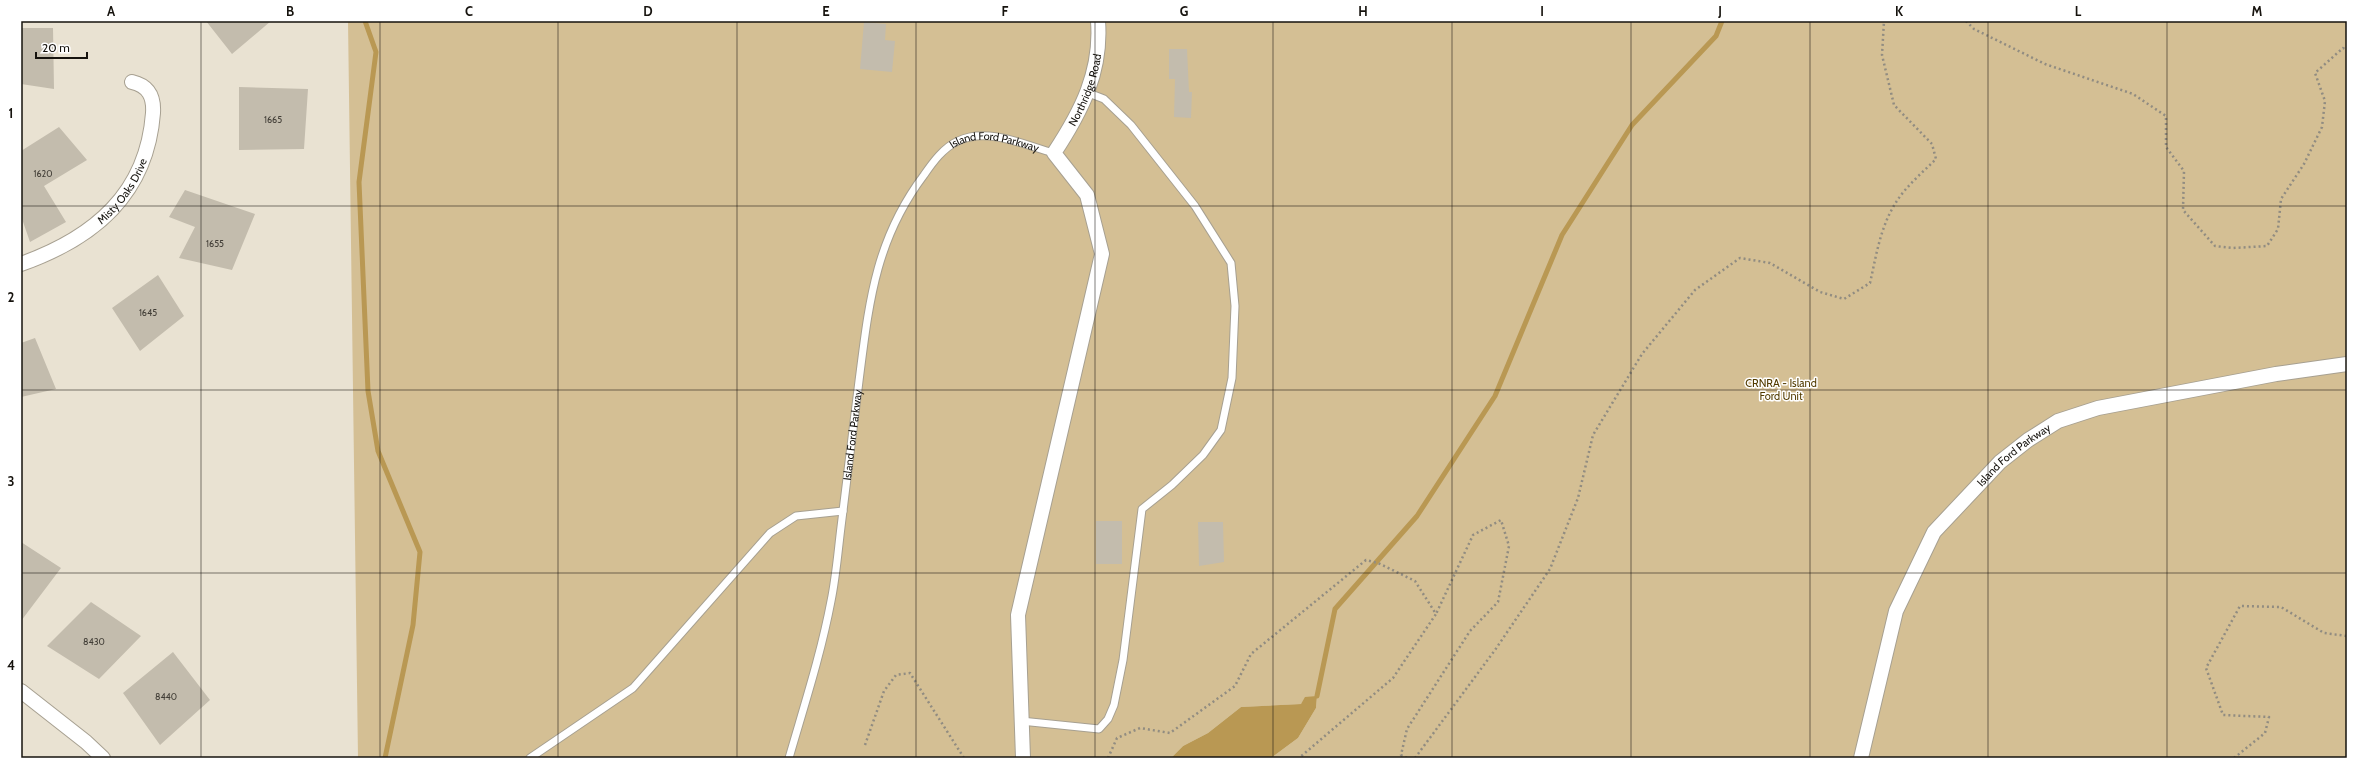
<svg xmlns="http://www.w3.org/2000/svg" width="2368" height="779" viewBox="0 0 2368 779" font-family="Cabin,sans-serif">
<style>
.green{fill:#d4bf94}
.water{fill:#b99853}
.lines{fill:none;stroke-linecap:round;stroke-linejoin:round}
.stream{stroke:#b99853;stroke-width:5}
.building{fill:#c3bcad}
.lane-casing{stroke:#a7a091;stroke-width:9}
.street-casing{stroke:#a7a091;stroke-width:16}
.path{stroke:#918c81;stroke-width:2.5;stroke-dasharray:2 3;stroke-linecap:butt}
.lane{stroke:#fff;stroke-width:7}
.street{stroke:#fff;stroke-width:14}
.grid{fill:none;stroke:#16130e;stroke-width:1;stroke-opacity:0.55}
.labels{text-anchor:middle;dominant-baseline:central;stroke-width:3;stroke-linejoin:round;paint-order:stroke}
.number-label{font-size:9px;fill:#413d36}
.street-label{font-size:11px;fill:#16130e;stroke:#fff}
.park-label{font-size:11px;fill:#533c01;stroke:#fff}
.neatline{fill:none;stroke:#16130e;stroke-width:1.5}
.grid-label{font-size:13px;text-anchor:middle;font-weight:bold;fill:#16130e}
</style>
<rect width="100%" height="100%" fill="#e9e2d2"/>
<path class="green" d="M348,21H2347V758H1271L1298,738L1316,708L1317,696L1301,704L1241,707L1208,733L1183,746L1171,758H358Z"/>
<path class="water" d="M1317,696L1316,708L1298,738L1271,758H1171L1183,746L1208,733L1241,707L1301,704L1305,697Z"/>
<g class="lines">
<path class="stream" d="M365,21L376,52L359,182L368,391L378,451L420,552L413,625L385,758
M1317,696L1335,609L1417,516L1495,396L1562,235L1632,125L1716,36L1722,21"/>
</g>
<path class="building" d="M206,21H271L232,54Z
M864,22L886,24L885,40L895,41L892,72L860,69Z
M21,28H53L54,89L21,84Z
M1169,49H1187L1189,92H1192L1191,118L1174,117L1175,79H1169Z
M239,87L308,89L304,149L239,150Z
M59,127L87,160L44,186L66,222L30,242L21,216V151Z
M185,190L255,214L232,270L179,258L195,227L169,217Z
M158,275L184,316L140,351L112,308Z
M35,338L56,389L21,397V343Z
M1096,521H1122V564H1096Z
M1198,522H1223L1224,562L1199,566Z
M21,542L61,568L21,621Z
M91,602L141,636L99,679L47,646Z
M173,652L210,700L160,745L123,693Z"/>
<g class="lines">
<g class="lane-casing">
<g id="lane">
<path d="M1021,721L1099,729L1108,719L1114,705L1123,660L1142,509L1172,485L1203,455L1221,430L1232,378L1235,306L1231,263L1195,206L1131,125L1104,99L1086,92"/>
<path d="M530,758L633,688L770,533L796,516L843,511"/>
<path id="s1" d="M789,758C804,706 821,654 831,601C836,577 838,551 841,527C847,478 853,429 859,381C869,303 875,240 924,175C933,162 943,148 958,141C988,127 1024,145 1054,153"/>
</g>
</g>
<g class="street-casing">
<g id="street">
<path id="s2" d="M21,264C94,238 147,194 153,113C154,97 149,86 132,82"/>
<path d="M21,691L86,742L103,758"/>
<path id="s3" d="M1023,758L1018,615L1102,254L1087,195L1054,153C1081,112 1102,72 1098,21"/>
<path id="s4" d="M1861,758L1896,611L1934,532L2000,462L2028,440L2058,421L2098,408L2276,374L2347,364"/>
</g>
</g>
<path class="path" d="M1966,21L1974,29L2045,64L2133,94L2166,116V147L2184,171L2183,210L2215,246L2233,248L2267,246L2278,229L2281,199L2304,164L2322,127L2325,101L2315,73L2343,48L2347,50
M865,745L884,691L896,675L910,673L964,758
M1108,758L1117,738L1140,728L1170,733L1235,686L1251,654L1366,560L1378,563L1415,581L1436,614L1393,678L1299,758
M1407,758L1401,755L1407,729L1470,631L1498,602L1509,546L1501,520L1473,535L1436,614
M1415,758L1495,650L1550,569L1578,498L1593,435L1642,354L1695,290L1740,258L1770,263L1820,292L1844,299L1870,283C1876,257 1880,228 1895,204C1905,187 1922,173 1936,159L1932,144L1894,105L1882,55L1884,21
M2234,758L2265,733L2269,717L2223,715L2206,668L2240,606L2281,607L2324,633L2347,636"/>
<use href="#lane" class="lane"/>
<use href="#street" class="street"/>
</g>
<path class="grid" d="M201,21V758M380,21V758M558,21V758M737,21V758M916,21V758M1095,21V758M1273,21V758M1452,21V758M1631,21V758M1810,21V758M1988,21V758M2167,21V758M21,206H2347M21,390H2347M21,573H2347"/>
<g class="labels">
<g class="number-label">
<text x="273" y="119">1665</text>
<text x="43" y="173">1620</text>
<text x="215" y="243">1655</text>
<text x="148" y="312">1645</text>
<text x="94" y="641">8430</text>
<text x="166" y="696">8440</text>
</g>
<g class="street-label">
<text stroke="none"><textPath href="#s3" startOffset="699">Northridge Road</textPath></text>
<text stroke="none"><textPath href="#s1" startOffset="689">Island Ford Parkway</textPath></text>
<text stroke="none"><textPath href="#s2" startOffset="128">Misty Oaks Drive</textPath></text>
<text stroke="none"><textPath href="#s1" startOffset="330">Island Ford Parkway</textPath></text>
<text stroke="none"><textPath href="#s4" startOffset="350">Island Ford Parkway</textPath></text>
</g>
<g class="park-label">
<text x="1781" y="383">CRNRA - Island<tspan x="1781" dy="13">Ford Unit</tspan></text>
</g>
</g>
<rect width="2368" height="779" fill="none" stroke="#ffffff" stroke-width="44"/>
<path d="M36 52v6h51v-6" fill="none" stroke="#16130e" stroke-width="2"/>
<text x="42" y="52" font-size="12" fill="#16130e" stroke="#ffffff" stroke-width="3" paint-order="stroke">20 m</text>
<rect x="22" y="22" width="2324" height="735" class="neatline"/>
<g class="grid-label">
<text x="111" y="16">A</text>
<text x="290" y="16">B</text>
<text x="469" y="16">C</text>
<text x="648" y="16">D</text>
<text x="826" y="16">E</text>
<text x="1005" y="16">F</text>
<text x="1184" y="16">G</text>
<text x="1363" y="16">H</text>
<text x="1542" y="16">I</text>
<text x="1720" y="16">J</text>
<text x="1899" y="16">K</text>
<text x="2078" y="16">L</text>
<text x="2257" y="16">M</text>
<text x="11" y="118">1</text>
<text x="11" y="302">2</text>
<text x="11" y="486">3</text>
<text x="11" y="670">4</text>
</g>
</svg>
